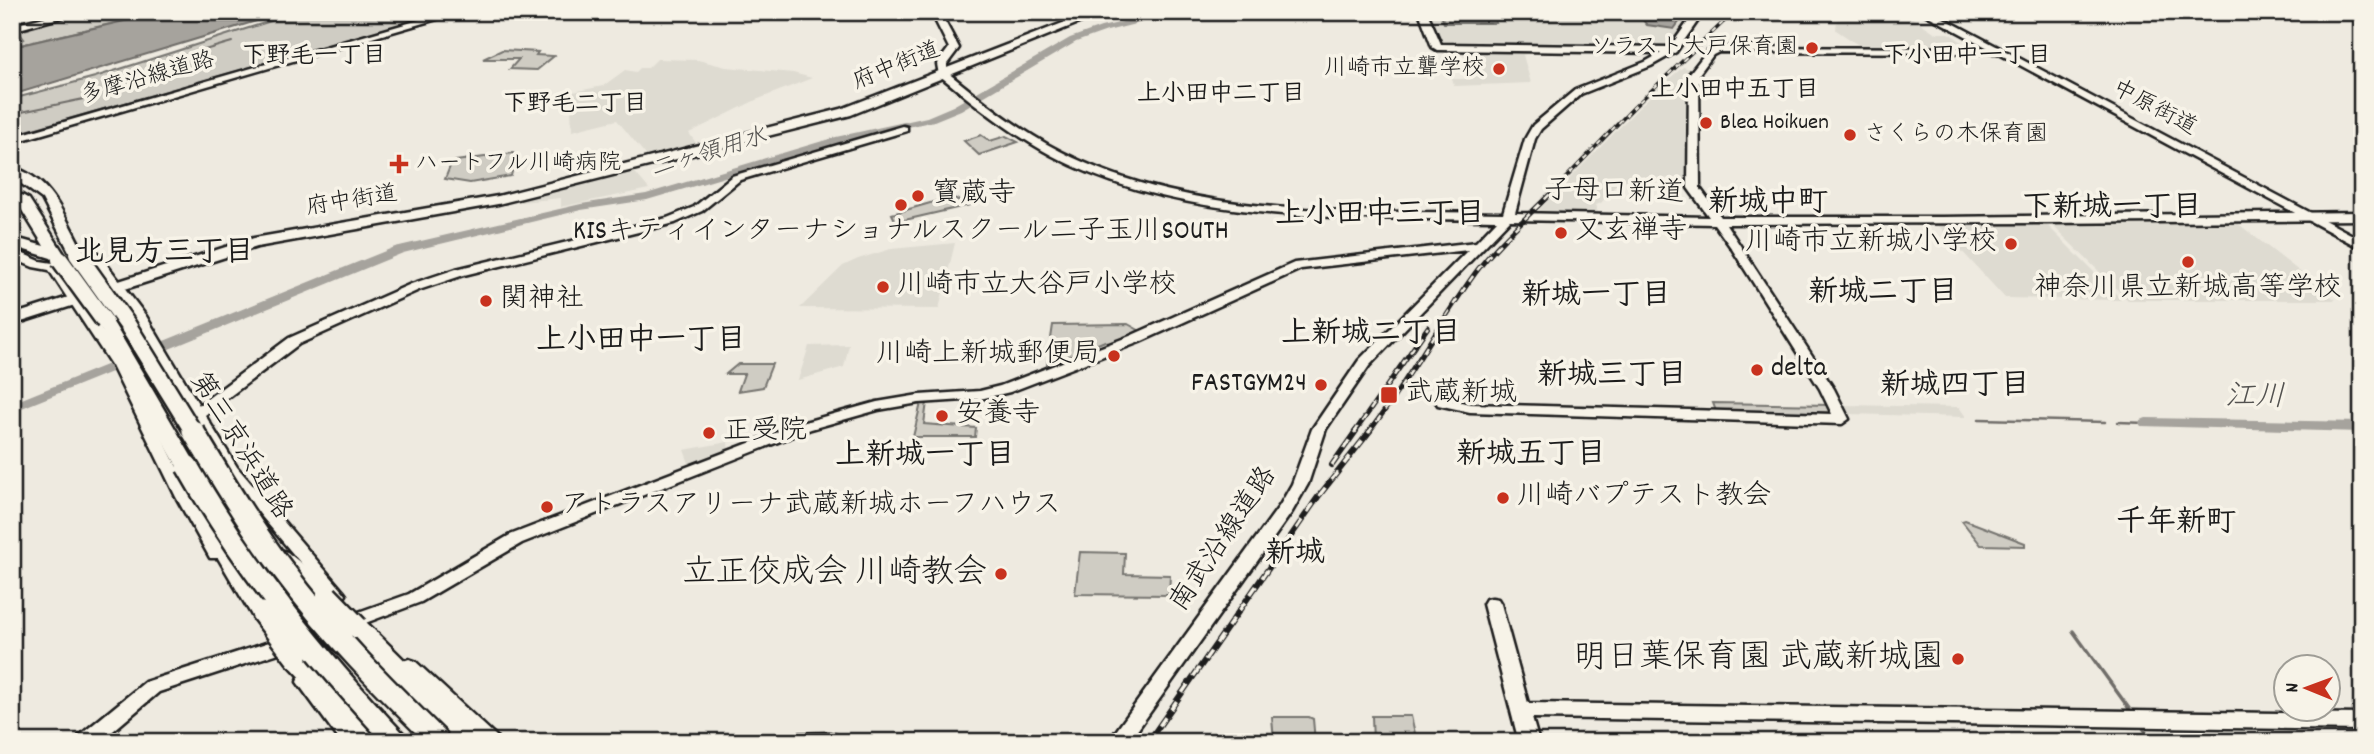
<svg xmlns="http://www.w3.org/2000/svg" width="2374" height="754" viewBox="0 0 2374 754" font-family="Dekko,'Klee One',sans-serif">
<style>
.built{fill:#dedbd1}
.green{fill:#cfccc3;stroke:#767470;stroke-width:2}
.water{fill:#a6a39d;stroke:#6f6d69;stroke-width:2}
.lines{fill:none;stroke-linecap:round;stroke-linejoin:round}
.stream-far2{stroke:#6f6d69;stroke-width:2}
.stream-far1{stroke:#6f6d69;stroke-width:2.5}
.stream{stroke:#6f6d69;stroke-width:3.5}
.river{fill:#a6a39d;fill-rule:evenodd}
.secondary-casing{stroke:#1c1c1c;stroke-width:5}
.primary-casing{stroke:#1c1c1c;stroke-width:5}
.highway-casing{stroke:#1c1c1c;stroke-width:5}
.secondary{fill:#f7f3e8;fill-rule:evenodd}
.primary{fill:#f7f3e8;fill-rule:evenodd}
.highway{fill:#f7f3e8;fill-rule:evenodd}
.rail-far2-casing{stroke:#1c1c1c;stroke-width:3.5}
.rail-far1-casing{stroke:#1c1c1c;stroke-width:5}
.rail-casing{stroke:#1c1c1c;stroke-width:6}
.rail-far2{stroke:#f7f3e8;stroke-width:2;stroke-dasharray:5;stroke-linecap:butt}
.rail-far1{stroke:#f7f3e8;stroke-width:2.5;stroke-dasharray:7;stroke-linecap:butt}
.rail{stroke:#f7f3e8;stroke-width:3.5;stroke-dasharray:10;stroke-linecap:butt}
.highway-bridge-far1-casing{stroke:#1c1c1c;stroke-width:21;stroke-linecap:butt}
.highway-bridge-casing{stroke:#1c1c1c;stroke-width:26;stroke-linecap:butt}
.highway-bridge-far1{stroke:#f7f3e8;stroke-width:16}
.highway-bridge{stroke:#f7f3e8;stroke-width:21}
.poi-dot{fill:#c8321e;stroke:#f7f3e8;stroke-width:2.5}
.labels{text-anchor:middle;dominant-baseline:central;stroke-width:7;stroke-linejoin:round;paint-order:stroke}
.far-poi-label{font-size:23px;fill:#1c1c1c;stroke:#f7f3e8;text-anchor:start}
.far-street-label{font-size:23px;fill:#1c1c1c;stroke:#f7f3e8}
.far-neighbourhood-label{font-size:24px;font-weight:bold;fill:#1c1c1c;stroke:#f7f3e8}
.far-water-label{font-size:24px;font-style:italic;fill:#535250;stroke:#f7f3e8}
.street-label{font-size:28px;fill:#1c1c1c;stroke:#f7f3e8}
.poi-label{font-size:28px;fill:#1c1c1c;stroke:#f7f3e8;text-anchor:start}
.neighbourhood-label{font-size:30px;font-weight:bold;fill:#1c1c1c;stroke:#f7f3e8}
.water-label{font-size:30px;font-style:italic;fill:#535250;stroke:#f7f3e8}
.near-poi-label{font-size:33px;fill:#1c1c1c;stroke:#f7f3e8;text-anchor:end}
</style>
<rect width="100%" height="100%" fill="#eeeae0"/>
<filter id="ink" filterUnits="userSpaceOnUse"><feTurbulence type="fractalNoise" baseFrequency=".0143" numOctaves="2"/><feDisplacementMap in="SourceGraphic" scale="14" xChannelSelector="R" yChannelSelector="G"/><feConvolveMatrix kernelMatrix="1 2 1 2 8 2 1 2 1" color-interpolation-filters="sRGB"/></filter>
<g filter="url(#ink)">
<path class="built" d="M1428,12H1693L1667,48L1441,44Z
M1877,12H1903L1936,33H1949L1962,42H1950L1960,50L1863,48L1836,30L1837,20Z
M1461,49H1529L1531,53L1523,55L1531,83L1454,86L1452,79H1473Z
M657,59L698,60L726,67L793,73L812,78L756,100L689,133L698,146L649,159L617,120L572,131L571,109L566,107L561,97L563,94L603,86L625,70L636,72L640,68H648Z
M1683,67L1690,69V181L1660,178L1620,180L1601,203L1595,205L1598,212H1537L1657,89Z
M632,169L649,189L561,207V198L511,203Z
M2236,222L2336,300H2128L2051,224Z
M1937,224L2047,225L2122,300L2005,298Z
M955,243L939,309L800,308L843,266L858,259L891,249Z
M849,345L844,367L798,380L809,346Z
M1841,405L1959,407L1966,417L1847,414Z
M728,442L729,453L690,466L684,450Z"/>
<path class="green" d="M84,12H161L12,47V42L24,39L18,31L28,29L25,26Z
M299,12H445L12,135V99L95,77Z
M1440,12H1491L1496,23H1444Z
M502,50L538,52L536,55L554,56L537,70L510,69L519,59H483Z
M981,135L990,141L1006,136L1018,142L979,155L964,141Z
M513,153L516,155L511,176L470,183L445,179L451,164L456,161Z
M951,197L970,205L896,222L892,214Z
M1128,324L1144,333L1111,346L1105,341L1047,365L1053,325Z
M738,364H772L763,387L738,391L744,374H726Z
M927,402L924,424L976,428L975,437H913L921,403Z
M1713,403L1831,405L1836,413L1716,411Z
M1965,520L2025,543V546L1981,545L1962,521Z
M1080,552L1125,553L1124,574L1170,575L1169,595L1075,594Z
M1372,716H1411L1417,742H1373Z
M1272,717H1309L1313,719L1315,742H1274Z"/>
<path class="water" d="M163,12H286L12,95V47Z
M1660,12H1684L1685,14L1674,29L1647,25L1643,20Z"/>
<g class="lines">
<path class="stream-far2" d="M12,38L23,45
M12,114L93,97L133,77L185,60L177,58L232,42"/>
<path class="stream-far1" d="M1979,419L2105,422
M2118,422L2146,423"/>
<path class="stream" d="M2073,631L2133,714
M2141,725L2153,742"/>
<path class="river" d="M1167,12H1184L1107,31L1076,42L961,110L934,121L843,142L647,200L581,210L403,253L169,349L164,350L157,346L159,343L395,247L581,204L646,194L836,137L927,117L953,106L1070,38L1101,27Z
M111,363L116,364L118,367L116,370L12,412V403Z
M2146,418L2362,422V432L2141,426L2139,423L2141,420Z"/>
<g class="secondary-casing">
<path id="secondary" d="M931,12H940L959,48L947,64V72C983,101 1019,130 1060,151C1194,221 1356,210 1503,213L1525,139L1533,125L1575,90L1645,62L1661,53L1437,50L1432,47L1419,12H1427L1441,44L1670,47L1695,12H1704L1676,52L1651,66L1581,94L1541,129L1535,139L1515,213L1709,217L1688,188L1689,74L1707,51L1714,47L1999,48L2002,49V53L1719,52L1713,55L1699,74L1700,188L1721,217H1942L2362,212V220L2047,223L1726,224L1834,389L1849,419L1842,424L1470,412L1438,405L1436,402L1438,399L1443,398L1470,404L1832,414L1820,389L1732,249L1714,224L1510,220L1369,366L1326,429L1308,484L1292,512L1129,742H1108L1280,505L1292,484L1312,429L1359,360L1468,250L1301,269L1140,342L1010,392L980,399L919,403L878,410L811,429L522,543L421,602L331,636L159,692L100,742H76L79,736L145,682L319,626L409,594L510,535L801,423L877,402L919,395L980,391L1000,386L1130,336L1294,263L1476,242L1497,220C1351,217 1183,226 1051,155C1010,133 974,104 939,75L937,64L949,48Z
M903,126L907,127V131L740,180L702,211L675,223L464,275L419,290L299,344L205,415L237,467L343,591L346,595L343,599L337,601L331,599L226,474L133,317L85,252L87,249H95L146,316L199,405L289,338L411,284L456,269L667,218L694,207L732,176Z
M12,249L40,261L72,266L78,270L72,274L63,272L126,366L192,497L224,554L222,558H210L176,497L112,366L49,270L33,267L12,258Z
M1492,598L1498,599L1501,604L1528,703L2362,714V730L1532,718L1539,742H1519L1483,604L1486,599Z
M409,659L415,661L496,736L499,742H476L403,671L400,666L403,661Z
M306,675L313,677L362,742H341L297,682L299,677Z
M829,733L836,735L838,742H777L780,736L787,734Z"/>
</g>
<g class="primary-casing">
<path id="primary" d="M65,12H81L12,31V25Z
M447,12H461L12,143V137Z
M1921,12H1932L2362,240V249Z"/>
</g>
<g class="highway-casing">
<path id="highway" d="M1091,12H1106L851,115L498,204L257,247L12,325V315L254,238L498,196L841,109Z
M12,167C54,179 65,220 85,254L82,257H72L42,199L12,177Z
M22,195L29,199L68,260L65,263H55L51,258L12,246V237L44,246L15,199Z
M105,317L113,322L197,466L194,470L187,472L177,466L97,322Z
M208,504L215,506L228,540L273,613L270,619L262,621L254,619L208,541L198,511L201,506Z
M280,550L287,552L335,590L338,596L335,602L327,604L319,602L273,562L270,557L273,552Z
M357,619L365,621L480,735L483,742H455L349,633L346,627L349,621Z
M297,650L305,653L387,735L390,742H362L289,665L286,659L289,653Z"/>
</g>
<use href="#secondary" class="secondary"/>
<use href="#primary" class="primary"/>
<use href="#highway" class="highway"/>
<g class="rail-far2-casing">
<path id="rail-far2" d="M1556,188L1634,107L1734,12"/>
</g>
<g class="rail-far1-casing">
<path id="rail-far1" d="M1354,433L1428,327
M1368,433C1408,382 1438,324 1476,272C1499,241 1531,214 1558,186"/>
</g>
<g class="rail-casing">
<path id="rail" d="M1332,465L1356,431
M1148,742L1318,497L1370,431"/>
</g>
<use href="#rail-far2" class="rail-far2"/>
<use href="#rail-far1" class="rail-far1"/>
<use href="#rail" class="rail"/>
<g class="highway-bridge-far1-casing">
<path id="highway-bridge-far1" d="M77,254L127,324L194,433
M60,260L105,322"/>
</g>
<g class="highway-bridge-casing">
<path id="highway-bridge" d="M193,431C222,479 250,527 284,571C330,633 385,688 440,742
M187,466C245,568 317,657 397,742
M327,596L357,627
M262,613L297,659"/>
</g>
<use href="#highway-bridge-far1" class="highway-bridge-far1"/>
<use href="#highway-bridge" class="highway-bridge"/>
</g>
</g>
<g class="poi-dot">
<circle cx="1812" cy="48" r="7"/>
<circle cx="1499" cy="69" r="7"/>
<circle cx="1706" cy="123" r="7"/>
<circle cx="1850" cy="135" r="7"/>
<path d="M395.5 153.5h7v7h7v7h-7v7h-7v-7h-7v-7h7z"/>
<circle cx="918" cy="196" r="7"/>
<circle cx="901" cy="205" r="7"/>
<circle cx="1561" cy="233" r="7"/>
<circle cx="2011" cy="244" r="7"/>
<circle cx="2188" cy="262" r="7"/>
<circle cx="883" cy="287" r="7"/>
<circle cx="486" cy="301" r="7"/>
<circle cx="1114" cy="356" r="7"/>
<circle cx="1757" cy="370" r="7"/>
<circle cx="1321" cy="385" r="7"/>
<rect x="1380" y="386" width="18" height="18" rx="3.5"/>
<circle cx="942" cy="416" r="7"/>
<circle cx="709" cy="433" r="7"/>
<circle cx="1503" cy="498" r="7"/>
<circle cx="547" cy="507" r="7"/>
<circle cx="1001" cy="574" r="7"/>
<circle cx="1958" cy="659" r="7"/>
</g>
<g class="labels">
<g class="far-poi-label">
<text x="1798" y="48" text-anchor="end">ソラスト大戸保育園</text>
<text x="1485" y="69" text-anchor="end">川崎市立聾学校</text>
<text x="1720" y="123">Blea Hoikuen</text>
<text x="1864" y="135">さくらの木保育園</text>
<text x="415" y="164">ハートフル川崎病院</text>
</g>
<g class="far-street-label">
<text transform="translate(897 67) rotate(-22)">府中街道</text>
<text transform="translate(148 79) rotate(-16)">多摩沿線道路</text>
<text transform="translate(2154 109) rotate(28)">中原街道</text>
<text transform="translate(352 202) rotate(-9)">府中街道</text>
</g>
<g class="far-neighbourhood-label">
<text x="314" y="57">下野毛一丁目</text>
<text x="1967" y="57">下小田中一丁目</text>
<text x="1735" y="91">上小田中五丁目</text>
<text x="1221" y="95">上小田中二丁目</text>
<text x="575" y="105">下野毛二丁目</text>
</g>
<g class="far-water-label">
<text transform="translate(709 154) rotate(-17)">二ヶ領用水</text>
</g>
<g class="street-label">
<text transform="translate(1614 194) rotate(1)">子母口新道</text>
<text transform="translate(239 447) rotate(58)">第三京浜道路</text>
<text transform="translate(1225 540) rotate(-56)">南武沿線道路</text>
</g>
<g class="poi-label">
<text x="932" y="196">寳蔵寺</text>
<text x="901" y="233" text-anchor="middle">KISキティインターナショナルスクール二子玉川SOUTH</text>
<text x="1575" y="233">又玄禅寺</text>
<text x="1997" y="244" text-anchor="end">川崎市立新城小学校</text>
<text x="897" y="287">川崎市立大谷戸小学校</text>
<text x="2188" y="290" text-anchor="middle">神奈川県立新城高等学校</text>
<text x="500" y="301">関神社</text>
<text x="1100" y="356" text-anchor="end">川崎上新城郵便局</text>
<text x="1771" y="370">delta</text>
<text x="1307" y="385" text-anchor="end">FASTGYM24</text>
<text x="1405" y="395">武蔵新城</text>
<text x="956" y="416">安養寺</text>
<text x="723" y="433">正受院</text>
<text x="1517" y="498">川崎バプテスト教会</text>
<text x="561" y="507">アトラスアリーナ武蔵新城ホーフハウス</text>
</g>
<g class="neighbourhood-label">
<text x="1768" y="204">新城中町</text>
<text x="2112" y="209">下新城一丁目</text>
<text x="1380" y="216">上小田中三丁目</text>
<text x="164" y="254">北見方三丁目</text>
<text x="1883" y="294">新城二丁目</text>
<text x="1596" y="297">新城一丁目</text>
<text x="1371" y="335">上新城二丁目</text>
<text x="641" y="342">上小田中一丁目</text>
<text x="1612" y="377">新城三丁目</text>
<text x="1955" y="387">新城四丁目</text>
<text x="1531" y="456">新城五丁目</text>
<text x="925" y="457">上新城一丁目</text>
<text x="2176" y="524">千年新町</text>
<text x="1295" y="555">新城</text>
</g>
<g class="water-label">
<text transform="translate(2255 399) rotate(1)">江川</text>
</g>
<g class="near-poi-label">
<text x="987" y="574">立正佼成会 川崎教会</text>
<text x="1944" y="659">明日葉保育園 武蔵新城園</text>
</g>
</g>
<rect width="2374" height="754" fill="none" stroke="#f7f3e8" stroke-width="42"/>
<rect x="21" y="21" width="2332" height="712" fill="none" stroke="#1c1c1c" stroke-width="2.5" filter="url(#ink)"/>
<g transform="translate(2307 688) rotate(271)"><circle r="33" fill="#f7f3e8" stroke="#9f9d96" stroke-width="2"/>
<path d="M0-5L12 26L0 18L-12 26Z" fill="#c8321e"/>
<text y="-10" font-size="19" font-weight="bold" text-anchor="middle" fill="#1c1c1c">N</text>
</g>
</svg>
